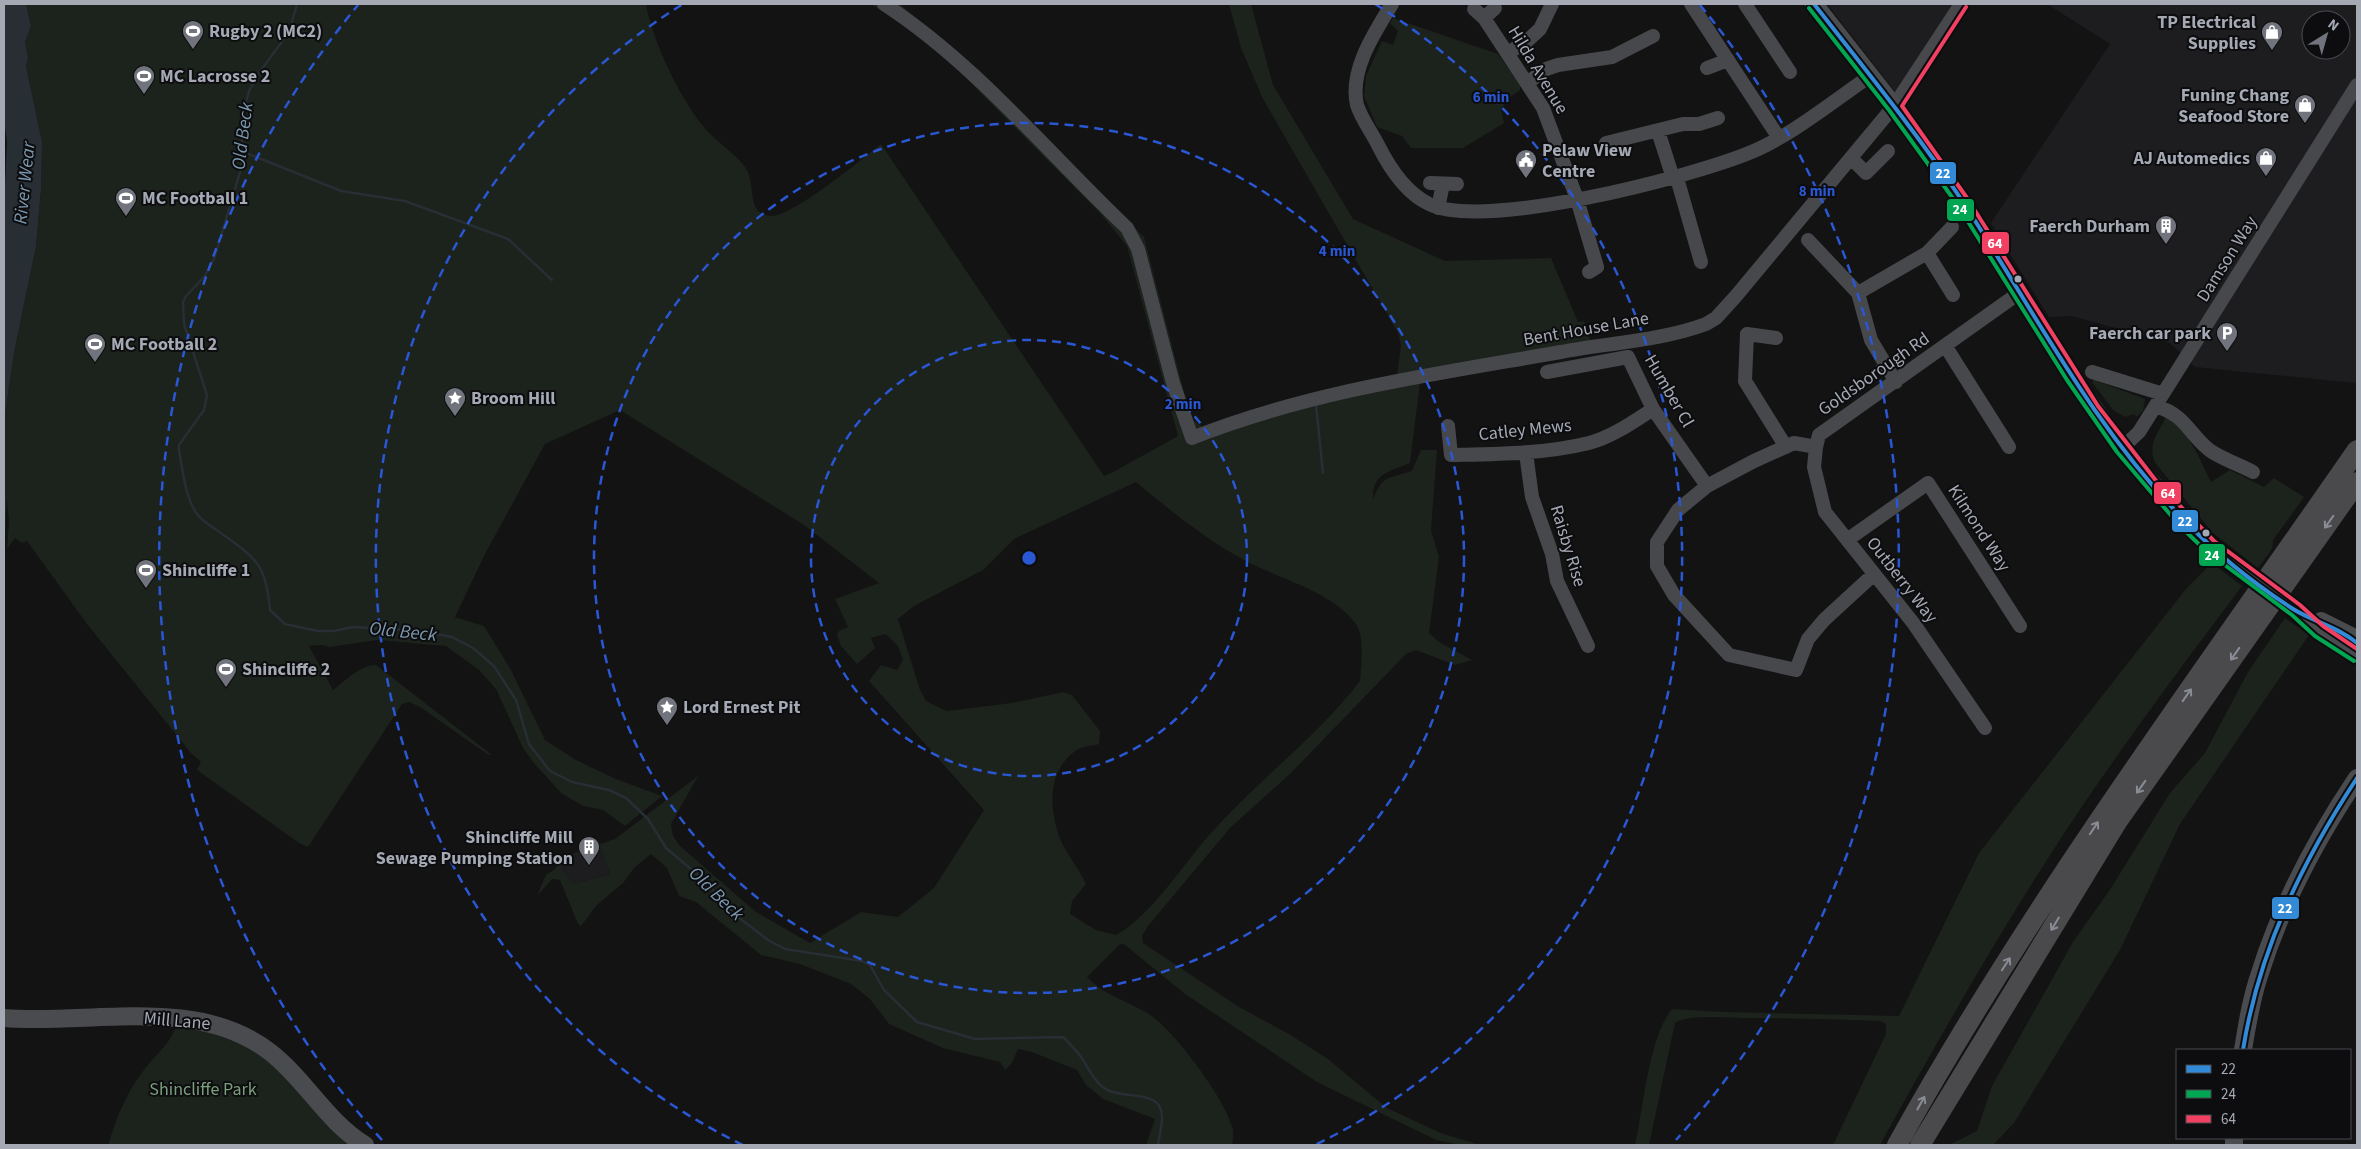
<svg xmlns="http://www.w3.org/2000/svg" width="2361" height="1149" viewBox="0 0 2361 1149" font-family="'Source Sans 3',sans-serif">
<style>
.built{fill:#1d1d1f;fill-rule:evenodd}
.green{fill:#1c221c;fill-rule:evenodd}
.water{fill:#272e34}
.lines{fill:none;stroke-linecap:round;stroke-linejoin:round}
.stream{stroke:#272e34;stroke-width:2.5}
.minor{stroke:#47484c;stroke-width:14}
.major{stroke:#494b4e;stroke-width:18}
.highway{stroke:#4a4a4d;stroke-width:20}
.bus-1-casing{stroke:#0d0d0f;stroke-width:8}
.bus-2-casing{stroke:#0d0d0f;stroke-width:8}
.bus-3-casing{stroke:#0d0d0f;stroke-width:8}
.bus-1{stroke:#338bd7;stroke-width:4}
.bus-2{stroke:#00a651;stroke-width:4}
.bus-3{stroke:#f24062;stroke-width:4}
.oneway{stroke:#898c95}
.ring{fill:none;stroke:#2a57d4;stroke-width:2.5;stroke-dasharray:9 6}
.bus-dot{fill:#a4a9b4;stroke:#0d0d0f;stroke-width:2}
.labels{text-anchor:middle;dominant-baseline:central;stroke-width:4;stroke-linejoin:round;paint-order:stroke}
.poi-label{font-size:18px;font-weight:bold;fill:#a4a9b4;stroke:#0d0d0f;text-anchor:start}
.street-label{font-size:18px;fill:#a4a9b4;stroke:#0d0d0f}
.park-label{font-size:18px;fill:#7b9f7c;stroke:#0d0d0f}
.water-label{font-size:19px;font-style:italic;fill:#7b98af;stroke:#0d0d0f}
.centre{fill:#2a57d4;stroke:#0d0d0f;stroke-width:2.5}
.ring-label{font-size:15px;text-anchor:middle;font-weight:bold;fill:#2a57d4;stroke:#0d0d0f;stroke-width:4;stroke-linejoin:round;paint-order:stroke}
.line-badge{stroke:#0d0d0f;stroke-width:2}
.badge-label{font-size:14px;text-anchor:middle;font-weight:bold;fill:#fff}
</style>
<rect width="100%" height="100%" fill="#131313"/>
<path class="built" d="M1827,4H1961L1900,98Z
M2047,4H2357L2356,383L2195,367L2170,343L2072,316L2049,317L1991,223L2110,44ZM2311,20H2341V50H2311Z
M601,849L610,874L574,884L561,868L560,859Z"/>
<path class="green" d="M26,4H646C652,40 680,99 704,127C716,142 734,152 745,167C757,183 745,214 770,216C791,218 862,159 881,144L1104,476L1115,471L1178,436L1127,246L1100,213L949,61L917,35L871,4H900L1017,107L1045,138L1144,237L1191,419L1203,427L1197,444L1236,428L1316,405L1420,383L1410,463C1389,472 1372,473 1373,499C1383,475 1387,479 1412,471L1421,450H1437L1431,530L1439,557L1429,633L1439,642L1472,660L1455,665L1416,650L1406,654L1291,773L1231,827L1148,926L1142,936L1143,943L1239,1007L1289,1034L1328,1059L1387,1108L1441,1133L1480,1145H1460L1436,1140L1317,1082L1185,994L1125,945L1120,944L1087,977C1105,996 1128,1001 1149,1014C1174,1030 1227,1101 1233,1130C1233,1135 1233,1141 1232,1145H1146L1155,1119L1103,1099L1086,1085L1077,1070L1032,1052L1018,1049L1012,1063L1005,1070L1000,1062L943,1048L889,1024L870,999L851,984L800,964L761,955L696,902L679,896L667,868L651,854L635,867L623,883L597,905L581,926L578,924L560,880L552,879L537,896L546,875L555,869L560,858L615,839L698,776L671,824L673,836L680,846L756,912L810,943L861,912L898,917L934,888L984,810L869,681L881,665L897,670L903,660L898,646L886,634L871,638L875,648L857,664L841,646L837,635L839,631L848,627L835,599L879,583L804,525L620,410L545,444L485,554L455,617L484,626L511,670L545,740L576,760L616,779L662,796L625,826L603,810L583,806L561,793L533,762L523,748L496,689L479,670L446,646L377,640L330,647L322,645L309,646L333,690C345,681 360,665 376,665L492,755L487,754L420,707L409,702L402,704L308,847L299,843L197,770L201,762L191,753L87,624L27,541L22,543L15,538L7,549L9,522L7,500L4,548V421L14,353L36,246L41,189L42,142L26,66L28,58L25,42L31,26ZM1136,482C1171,511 1205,539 1244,560C1279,579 1332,591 1356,624C1365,638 1361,665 1360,681C1317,737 1258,780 1211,833C1184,863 1151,916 1116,935L1096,930L1070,914L1072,901L1086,884C1079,869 1068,856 1061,841C1049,811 1046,770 1077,750C1082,746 1093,746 1099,744L1100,731L1072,695L1063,692L1012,703L947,711L926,701L920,690L898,619L914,606L983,570L1014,539ZM601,849L610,874L574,884L561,868V859Z
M1229,4H1251L1273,85L1353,219L1445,261L1551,258L1578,322L1584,321L1591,342L1397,376L1401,345L1398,333L1263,99L1241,48Z
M1393,18L1498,54L1520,85V90L1508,99L1501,110L1504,123L1463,148H1411L1402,136L1377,127L1364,96L1366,76L1382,41L1393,45L1398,31L1390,23Z
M2094,380L2145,399L2143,411L2136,417L2134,414L2125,417L2113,410L2092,382Z
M2166,417C2186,424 2202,464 2211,482L2230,470L2264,487L2274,478L2304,497L2273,540L2272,549L2258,568L2213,533L2156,464C2146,447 2158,433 2166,417Z
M2212,563L2242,586C2181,667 2119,750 2063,835C1997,936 1938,1040 1880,1145H1833L1886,1034V1024L1880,1021C1834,1019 1789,1018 1743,1018C1724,1018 1690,1014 1675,1023L1649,1145H1635C1643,1110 1649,1036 1672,1009L1723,1012L1899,1016L1979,853L2186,589Z
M2285,618L2309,635L2180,824L2120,950L2014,1123L1993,1145H1949L1977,1131L1992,1086L2073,942L2111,888L2170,793L2205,753L2248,672Z
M176,1027L206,1031L239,1041L267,1060L355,1145H108C116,1120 125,1095 141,1074C152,1057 169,1046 176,1027Z"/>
<path class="water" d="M4,4H26L31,26L25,42L28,58L26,66L42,142L41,189L36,246L14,353L4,421V204L7,142L4,119Z"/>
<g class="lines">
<path class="stream" d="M297,4L289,32L259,73L249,91L243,114L241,169L214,259L204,277L186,296L183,302L184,324L207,395L204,410L179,445V451C183,471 185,497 197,514C202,521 211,526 218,531C255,558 266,562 270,610L285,624L318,631H334L353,627L420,631L452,637L473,648L494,666L516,700L529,744L550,771L572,782L609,790L626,798L648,819L666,848L704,880L734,914L768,940L785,949L862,961L870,965L884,990L917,1022L975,1039L1063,1037C1069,1043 1076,1050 1081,1057C1089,1068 1092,1079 1104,1088C1122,1101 1163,1087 1162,1118C1162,1127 1159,1137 1158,1145
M241,151L341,191L405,201L508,239L552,280
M1316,405L1323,473"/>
<path class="minor" d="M884,4C977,65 1047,152 1127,228L1138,249L1173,383L1192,438C1310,391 1436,374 1561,352C1608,343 1660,341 1706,324L1716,318L1736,296L1894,106L1961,4
M1392,4C1375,32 1349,70 1357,105C1361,118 1372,133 1378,145C1389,167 1406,193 1429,204C1484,231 1690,177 1749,153C1788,138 1835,100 1870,76
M1691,4L1779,138
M1745,4L1790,72
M1474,9L1484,18L1543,108L1577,199L1597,267L1589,272
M1484,18L1495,8
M1508,53L1527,41L1540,29L1552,4
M1707,68L1728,60
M1527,83L1546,69L1558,65L1612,57L1653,36
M1658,131L1673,178
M1606,143L1683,124H1699L1718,118
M1851,158L1866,173L1888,151
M1677,178L1701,262
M1430,183L1457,184
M1438,208L1443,184
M1808,240L1858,293L1871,340L1896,382
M1927,253L1952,227
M1858,293L1927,253L1953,295
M1776,338L1747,334L1745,381L1786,447
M1946,347L2009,447
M1547,372L1628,357L1653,409L1707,486
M2092,372L2163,394
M2156,406C2186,416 2187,431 2207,448C2218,458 2239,464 2253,472
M1448,426L1451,455C1497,454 1544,454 1589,443C1612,437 1633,422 1653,409
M1816,447L1814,467L1825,512L1914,624L1985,728
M2122,448L2139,432L2357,85
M1526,453L1532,497L1552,554L1557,581L1588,646
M1847,540L1928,483L2020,626
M1874,574L1824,620L1808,639L1796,670L1729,655L1674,595L1657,566V542L1678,510L1707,486L1754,461L1794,443L1816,447L1819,435L2019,293"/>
<path class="major" d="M1814,4L1894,106L1962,201L2072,377L2122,448L2185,522L2210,546L2296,610L2319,631L2357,656
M2321,621L2357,639
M4,1018C90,1025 197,995 270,1052C305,1079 327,1122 365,1145
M2243,1050C2247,1025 2251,1000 2259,976C2281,905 2316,839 2357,778
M2234,1138V1145"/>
<path class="highway" d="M1897,1145C2032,902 2199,678 2357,450
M1920,1145L2117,822L2357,482"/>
<g class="bus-1-casing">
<path id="bus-1" d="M1814,4C1865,69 1917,133 1963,202C2034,311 2094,429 2187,523C2218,555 2256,585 2293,609C2314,622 2338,627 2357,643
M2243,1050C2259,950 2302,862 2357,778"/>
</g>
<g class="bus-2-casing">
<path id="bus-2" d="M1809,8L1889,110L1957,204L2067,380L2117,452L2180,526L2206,551L2292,615L2315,636L2354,661"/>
</g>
<g class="bus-3-casing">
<path id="bus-3" d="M1966,7L1902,106L1967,198L2098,406L2157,482L2214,541L2300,605L2323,626L2357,649"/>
</g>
<use href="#bus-1" class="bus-1"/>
<use href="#bus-2" class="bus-2"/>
<use href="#bus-3" class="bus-3"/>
</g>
<defs><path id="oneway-shaft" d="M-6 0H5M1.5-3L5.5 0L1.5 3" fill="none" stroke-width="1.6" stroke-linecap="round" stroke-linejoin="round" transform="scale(1.25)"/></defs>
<g class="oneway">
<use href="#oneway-shaft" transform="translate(2329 522) rotate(125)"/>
<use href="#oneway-shaft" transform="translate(2235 654) rotate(125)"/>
<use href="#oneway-shaft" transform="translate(2187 695) rotate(-55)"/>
<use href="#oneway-shaft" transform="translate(2141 787) rotate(125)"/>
<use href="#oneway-shaft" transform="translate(2094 828) rotate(-56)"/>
<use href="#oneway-shaft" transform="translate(2055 924) rotate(121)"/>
<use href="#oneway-shaft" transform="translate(2006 964) rotate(-57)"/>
<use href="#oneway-shaft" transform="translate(1921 1103) rotate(-61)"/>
</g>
<g class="ring">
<circle cx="1029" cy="558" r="218"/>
<circle cx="1029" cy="558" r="435"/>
<path d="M743 1145A653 653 0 0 1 683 4M1375 4A653 653 0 0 1 1315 1145"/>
<path d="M382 1140A870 870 0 0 1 358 5M1700 5A870 870 0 0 1 1676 1140"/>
</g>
<defs>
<g id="stadium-pin" transform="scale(1.125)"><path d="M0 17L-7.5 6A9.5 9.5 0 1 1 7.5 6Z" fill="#71747c" stroke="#0d0d0f"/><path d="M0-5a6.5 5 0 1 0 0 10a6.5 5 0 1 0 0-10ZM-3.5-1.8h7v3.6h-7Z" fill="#fff"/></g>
<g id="shop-pin" transform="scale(1.125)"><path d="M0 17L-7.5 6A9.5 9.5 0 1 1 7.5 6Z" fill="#71747c" stroke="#0d0d0f"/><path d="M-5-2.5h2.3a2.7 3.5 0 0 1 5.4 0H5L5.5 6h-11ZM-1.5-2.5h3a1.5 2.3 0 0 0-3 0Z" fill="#fff"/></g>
<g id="civic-pin" transform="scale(1.125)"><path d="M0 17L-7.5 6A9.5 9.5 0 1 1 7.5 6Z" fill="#71747c" stroke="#0d0d0f"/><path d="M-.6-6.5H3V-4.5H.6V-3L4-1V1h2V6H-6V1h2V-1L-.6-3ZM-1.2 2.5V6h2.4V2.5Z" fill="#fff"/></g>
<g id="building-pin" transform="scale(1.125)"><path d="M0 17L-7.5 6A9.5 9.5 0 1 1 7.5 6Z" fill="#71747c" stroke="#0d0d0f"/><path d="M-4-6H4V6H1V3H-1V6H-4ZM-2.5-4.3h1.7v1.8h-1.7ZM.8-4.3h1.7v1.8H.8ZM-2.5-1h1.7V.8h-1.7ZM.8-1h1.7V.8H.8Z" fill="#fff"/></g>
<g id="parking-pin" transform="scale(1.125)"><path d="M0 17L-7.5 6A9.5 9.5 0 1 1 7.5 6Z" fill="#71747c" stroke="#0d0d0f"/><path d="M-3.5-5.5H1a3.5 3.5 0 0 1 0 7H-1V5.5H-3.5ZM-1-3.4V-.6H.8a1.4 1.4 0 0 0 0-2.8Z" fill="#fff"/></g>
<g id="sight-pin" transform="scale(1.125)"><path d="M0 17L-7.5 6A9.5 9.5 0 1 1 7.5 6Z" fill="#71747c" stroke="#0d0d0f"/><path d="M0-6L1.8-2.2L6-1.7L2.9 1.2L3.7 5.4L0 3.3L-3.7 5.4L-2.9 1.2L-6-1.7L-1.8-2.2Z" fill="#fff"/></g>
</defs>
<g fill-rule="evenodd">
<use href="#stadium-pin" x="193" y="31"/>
<use href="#shop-pin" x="2272" y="32"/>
<use href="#stadium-pin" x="144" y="76"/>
<use href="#shop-pin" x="2305" y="105"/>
<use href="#shop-pin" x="2266" y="158"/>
<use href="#civic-pin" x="1526" y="160"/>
<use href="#stadium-pin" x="126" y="198"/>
<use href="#building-pin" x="2166" y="226"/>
<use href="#parking-pin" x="2227" y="333"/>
<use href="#stadium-pin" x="95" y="344"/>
<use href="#sight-pin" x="455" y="398"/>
<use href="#stadium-pin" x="146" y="570"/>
<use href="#stadium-pin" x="226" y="669"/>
<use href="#sight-pin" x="667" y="707"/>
<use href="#building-pin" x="589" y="847"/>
</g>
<g class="bus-dot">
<circle cx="2018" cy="279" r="4.5"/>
<circle cx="2206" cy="533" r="4.5"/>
</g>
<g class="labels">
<g class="poi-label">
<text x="2256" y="22" text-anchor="end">TP Electrical<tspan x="2256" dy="21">Supplies</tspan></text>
<text x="209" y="31">Rugby 2 (MC2)</text>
<text x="160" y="76">MC Lacrosse 2</text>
<text x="2289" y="95" text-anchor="end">Funing Chang<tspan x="2289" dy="21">Seafood Store</tspan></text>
<text x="1542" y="150">Pelaw View<tspan x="1542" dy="21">Centre</tspan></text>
<text x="2250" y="158" text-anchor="end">AJ Automedics</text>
<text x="142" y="198">MC Football 1</text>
<text x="2150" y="226" text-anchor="end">Faerch Durham</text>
<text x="2211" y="333" text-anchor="end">Faerch car park</text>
<text x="111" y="344">MC Football 2</text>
<text x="471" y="398">Broom Hill</text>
<text x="162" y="570">Shincliffe 1</text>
<text x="242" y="669">Shincliffe 2</text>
<text x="683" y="707">Lord Ernest Pit</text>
<text x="573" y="837" text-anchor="end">Shincliffe Mill<tspan x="573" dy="21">Sewage Pumping Station</tspan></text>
</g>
<g class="street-label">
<text transform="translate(1538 70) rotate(59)">Hilda Avenue</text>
<text transform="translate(2227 259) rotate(-58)">Damson Way</text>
<text transform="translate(1586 329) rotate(-10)">Bent House Lane</text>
<text transform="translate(1874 374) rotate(-35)">Goldsborough Rd</text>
<text transform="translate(1669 391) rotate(60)">Humber Cl</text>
<text transform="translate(1525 430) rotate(-6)">Catley Mews</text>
<text transform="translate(1979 528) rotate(57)">Kilmond Way</text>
<text transform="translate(1568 546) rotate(73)">Raisby Rise</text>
<text transform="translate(1902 580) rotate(52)">Outberry Way</text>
<text transform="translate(177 1021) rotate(5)">Mill Lane</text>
</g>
<g class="park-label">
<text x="203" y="1089">Shincliffe Park</text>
</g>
<g class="water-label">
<text transform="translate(243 136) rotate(-83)">Old Beck</text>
<text transform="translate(25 183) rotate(-84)">River Wear</text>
<text transform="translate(403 632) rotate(6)">Old Beck</text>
<text transform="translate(716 894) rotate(44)">Old Beck</text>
</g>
</g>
<circle cx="1029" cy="558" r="8" class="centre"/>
<g class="ring-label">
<text x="1491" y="102">6 min</text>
<text x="1817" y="196">8 min</text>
<text x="1337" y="256">4 min</text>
<text x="1183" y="409">2 min</text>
</g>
<g class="line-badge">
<rect x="1929" y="161" width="28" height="24" rx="5" fill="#338bd7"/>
<rect x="1946" y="198" width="29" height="24" rx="5" fill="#00a651"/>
<rect x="1981" y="231" width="29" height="24" rx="5" fill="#f24062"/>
<rect x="2153" y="481" width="29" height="24" rx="5" fill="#f24062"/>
<rect x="2171" y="509" width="28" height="24" rx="5" fill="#338bd7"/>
<rect x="2198" y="543" width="28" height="24" rx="5" fill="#00a651"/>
<rect x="2271" y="896" width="29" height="24" rx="5" fill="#338bd7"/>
</g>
<g class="badge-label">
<text x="1943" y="178">22</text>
<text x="1960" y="214">24</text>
<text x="1995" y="248">64</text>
<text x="2168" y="498">64</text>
<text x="2185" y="526">22</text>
<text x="2212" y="560">24</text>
<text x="2285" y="913">22</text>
</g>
<rect width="2361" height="1149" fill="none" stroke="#a4a9b4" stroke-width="10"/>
<rect x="2176" y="1049" width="175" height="90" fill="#0d0d0f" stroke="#494b51"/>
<rect x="2186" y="1065" width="25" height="8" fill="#338bd7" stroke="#494b51"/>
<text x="2221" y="1074" font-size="15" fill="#a4a9b4">22</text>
<rect x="2186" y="1090" width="25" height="8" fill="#00a651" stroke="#494b51"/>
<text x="2221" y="1099" font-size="15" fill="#a4a9b4">24</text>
<rect x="2186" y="1115" width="25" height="8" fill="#f24062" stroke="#494b51"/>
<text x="2221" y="1124" font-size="15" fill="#a4a9b4">64</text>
<g transform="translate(2326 35) rotate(37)"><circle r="24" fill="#0d0d0f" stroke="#494b51"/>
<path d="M0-4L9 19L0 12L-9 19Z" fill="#71747c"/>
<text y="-8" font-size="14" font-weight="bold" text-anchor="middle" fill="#a4a9b4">N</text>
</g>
</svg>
